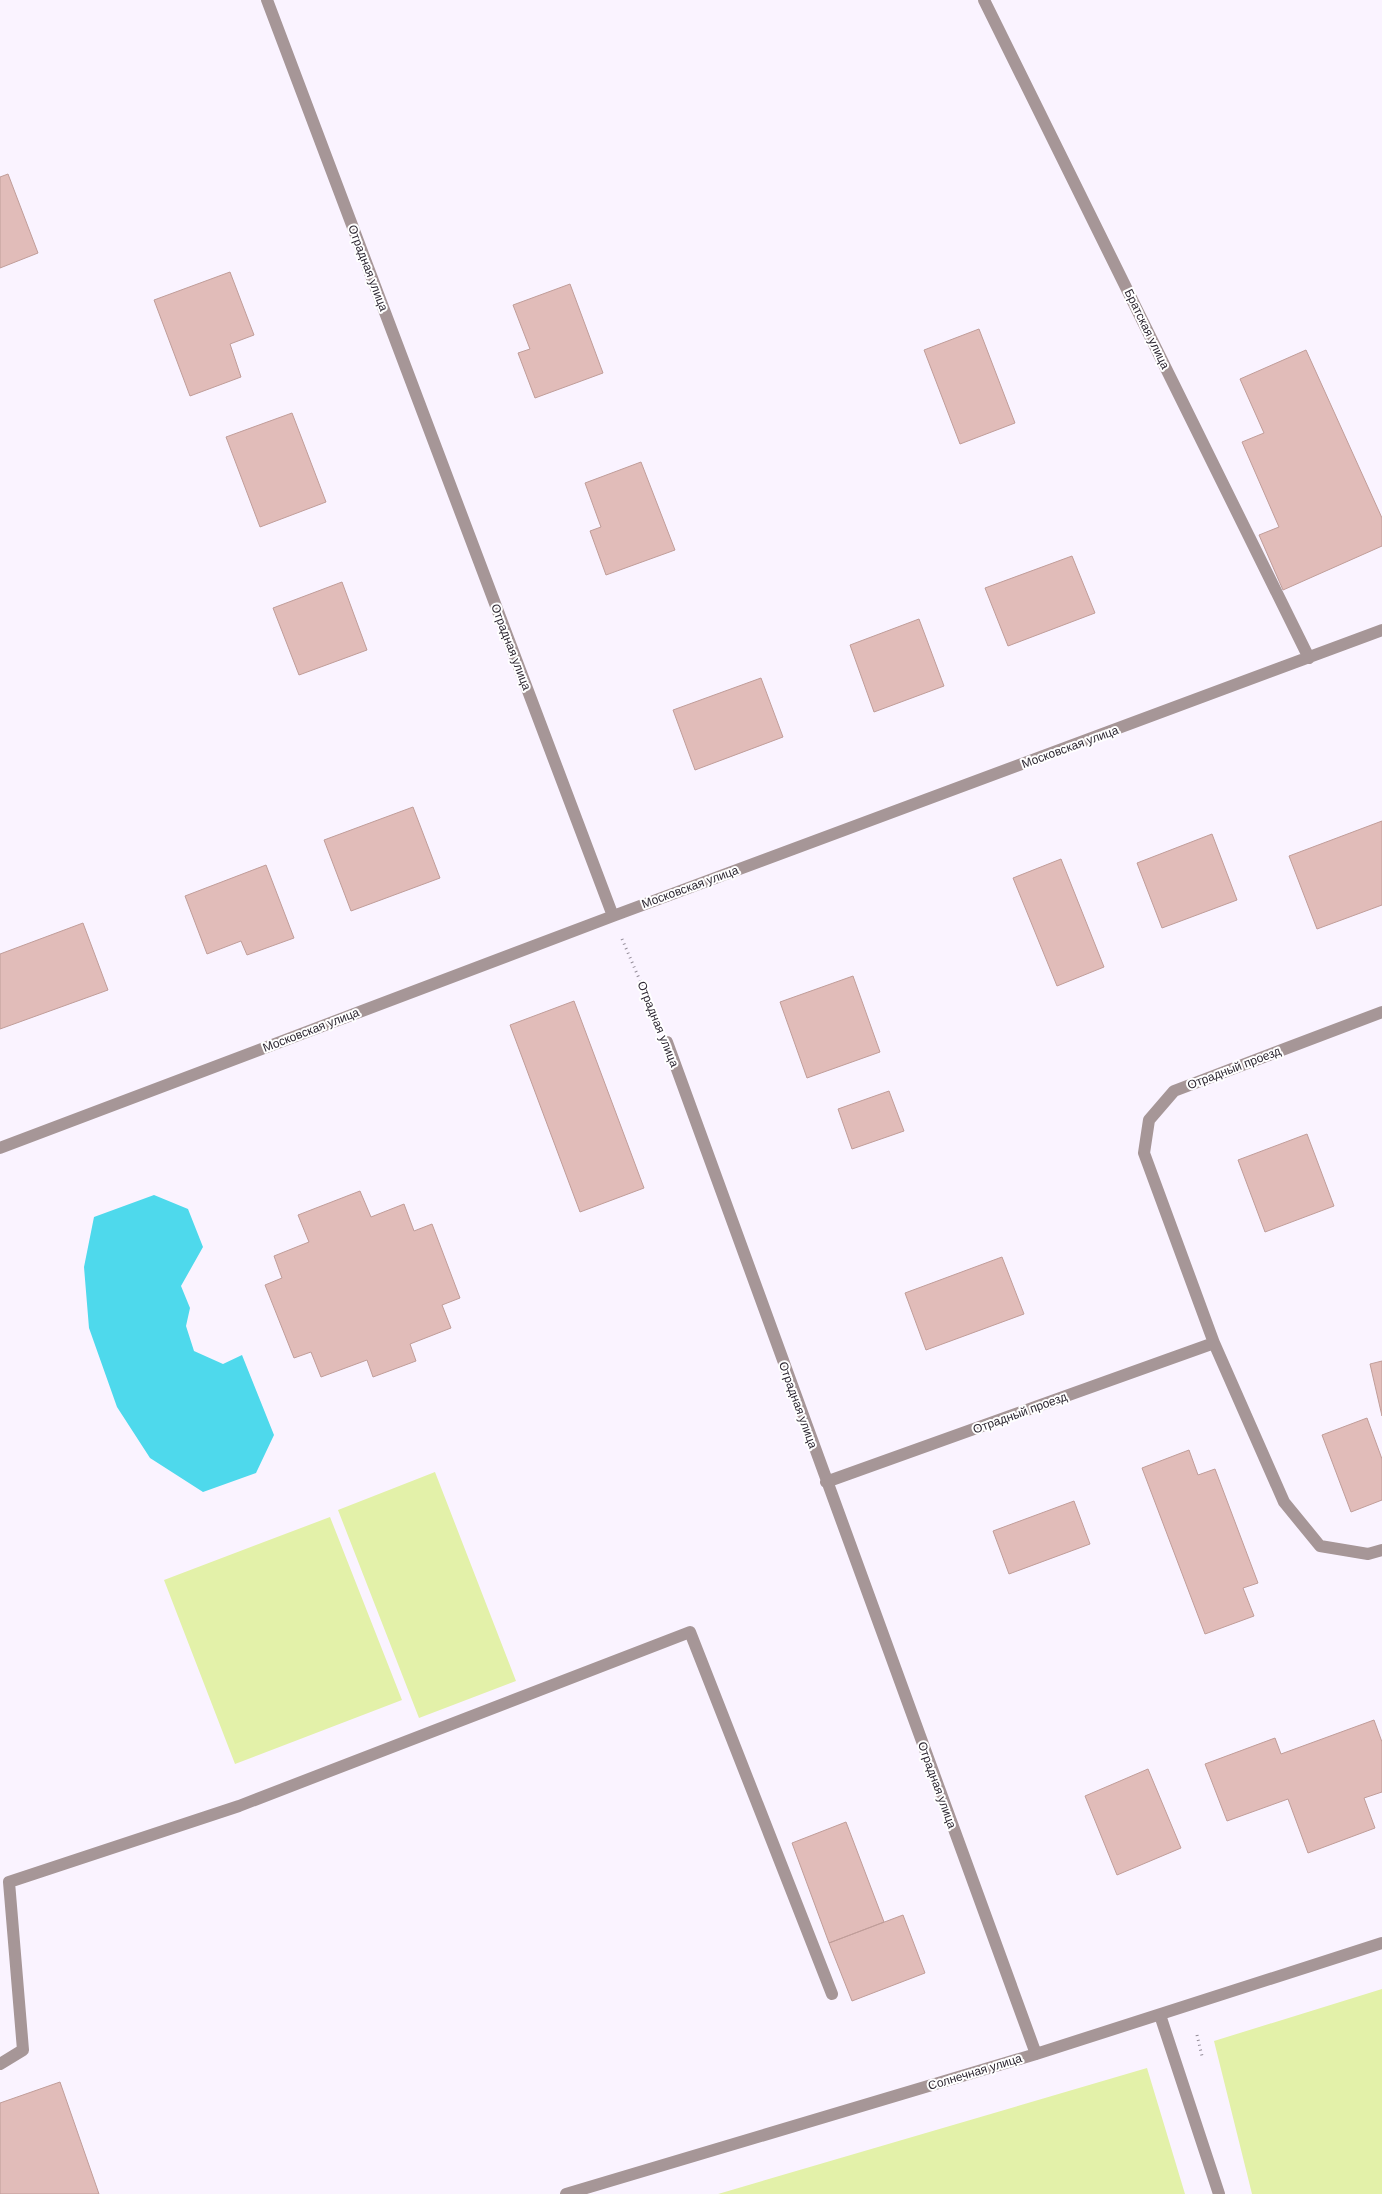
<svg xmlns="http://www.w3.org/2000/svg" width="1382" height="2194" viewBox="0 0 1382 2194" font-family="Helvetica,sans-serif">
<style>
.green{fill:#e3f1a9}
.water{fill:#4ed9ec}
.building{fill:#e1bcb9;stroke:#c09d99}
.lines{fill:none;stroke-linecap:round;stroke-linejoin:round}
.path{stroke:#938c98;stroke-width:3;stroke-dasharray:1 4;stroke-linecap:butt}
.service{stroke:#a69697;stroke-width:12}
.minor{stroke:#a69697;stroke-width:12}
.labels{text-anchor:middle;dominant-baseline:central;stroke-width:4;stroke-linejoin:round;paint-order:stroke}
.street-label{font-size:12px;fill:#2d2732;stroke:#fff}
</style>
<rect width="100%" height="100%" fill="#faf3ff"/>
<path class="green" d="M435,1472L516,1681L419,1718L338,1510Z
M330,1517L402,1700L235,1764L164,1580Z
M1382,1989V2194H1252L1214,2041Z
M1147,2068L1185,2194H718Z"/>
<path class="water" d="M154,1195L188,1209L203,1247L181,1286L190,1308L186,1326L194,1351L223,1364L242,1355L274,1435L256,1473L203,1492L150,1458L117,1407L89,1328L84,1267L94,1217Z"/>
<path class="building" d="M8,174L38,253L0,268V177Z
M230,272L254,335L230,344L241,377L190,396L154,300Z
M570,284L603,373L535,398L518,353L530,349L513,305Z
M979,329L1015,423L960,444L924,350Z
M1306,350L1382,518V546L1283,590L1259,535L1279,527L1242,442L1264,433L1240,379Z
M292,413L326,502L260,527L226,437Z
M641,462L675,550L606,575L590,531L601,527L585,483Z
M1072,556L1095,613L1008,646L985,588Z
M342,582L367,650L299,675L273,608Z
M919,619L944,686L874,712L850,645Z
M761,678L783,737L695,770L673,710Z
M413,807L440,878L351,911L324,840Z
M1382,821V905L1317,929L1289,856Z
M1212,834L1237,900L1162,928L1137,863Z
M1061,859L1104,967L1057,986L1013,878Z
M266,865L294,938L247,955L241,941L207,954L185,896Z
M83,923L108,990L0,1029V954Z
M853,976L880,1052L807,1078L780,1002Z
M574,1001L644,1188L580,1212L510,1025Z
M889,1091L904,1131L852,1149L838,1109Z
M1307,1134L1334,1206L1265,1232L1238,1160Z
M360,1191L371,1217L404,1204L414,1231L432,1224L460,1298L442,1305L451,1328L410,1344L416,1361L373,1377L367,1360L321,1377L311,1352L294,1358L265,1285L282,1278L274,1256L309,1242L298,1215Z
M1002,1257L1024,1314L926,1350L905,1293Z
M1382,1361V1416L1370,1364Z
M1367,1418L1382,1459V1500L1351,1512L1322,1435Z
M1189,1450L1198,1475L1215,1469L1258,1583L1243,1588L1254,1616L1205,1634L1142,1468Z
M1074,1501L1090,1544L1009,1574L993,1531Z
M1374,1720L1382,1742V1792L1364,1798L1375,1828L1308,1853L1288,1799L1227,1821L1205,1764L1275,1738L1281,1754Z
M1148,1769L1181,1848L1117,1875L1085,1796Z
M846,1822L884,1922L829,1943L792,1843Z
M903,1915L925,1973L852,2001L829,1943Z
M60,2082L99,2194H0V2103Z"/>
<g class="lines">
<path class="path" d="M622,939L657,1020
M1197,2035L1202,2056"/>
<path class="service" d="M1160,2015L1219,2194
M0,2064L23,2050L9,1882L239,1806L690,1632L832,1994"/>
<path class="minor" d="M267,0L613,916
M984,0L1309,658
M667,1042L1036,2054
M0,1148L613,916L1382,630
M1214,1343L1284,1502L1320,1546L1368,1554L1382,1550
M826,1482L1214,1343L1144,1153L1149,1120L1174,1091L1382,1012
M566,2194L1036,2054L1382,1943"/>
</g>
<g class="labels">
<g class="street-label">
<text transform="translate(368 268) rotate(69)">Отрадная улица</text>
<text transform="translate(1147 329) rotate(64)">Братская улица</text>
<text transform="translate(511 647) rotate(69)">Отрадная улица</text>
<text transform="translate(1070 747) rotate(-20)">Московская улица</text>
<text transform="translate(690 887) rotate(-20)">Московская улица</text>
<text transform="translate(658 1024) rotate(68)">Отрадная улица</text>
<text transform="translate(311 1030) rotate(-21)">Московская улица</text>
<text transform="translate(1234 1068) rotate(-21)">Отрадный проезд</text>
<text transform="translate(798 1405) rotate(70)">Отрадная улица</text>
<text transform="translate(1020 1413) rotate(-20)">Отрадный проезд</text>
<text transform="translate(937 1785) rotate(70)">Отрадная улица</text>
<text transform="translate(975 2072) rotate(-17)">Солнечная улица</text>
</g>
</g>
</svg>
